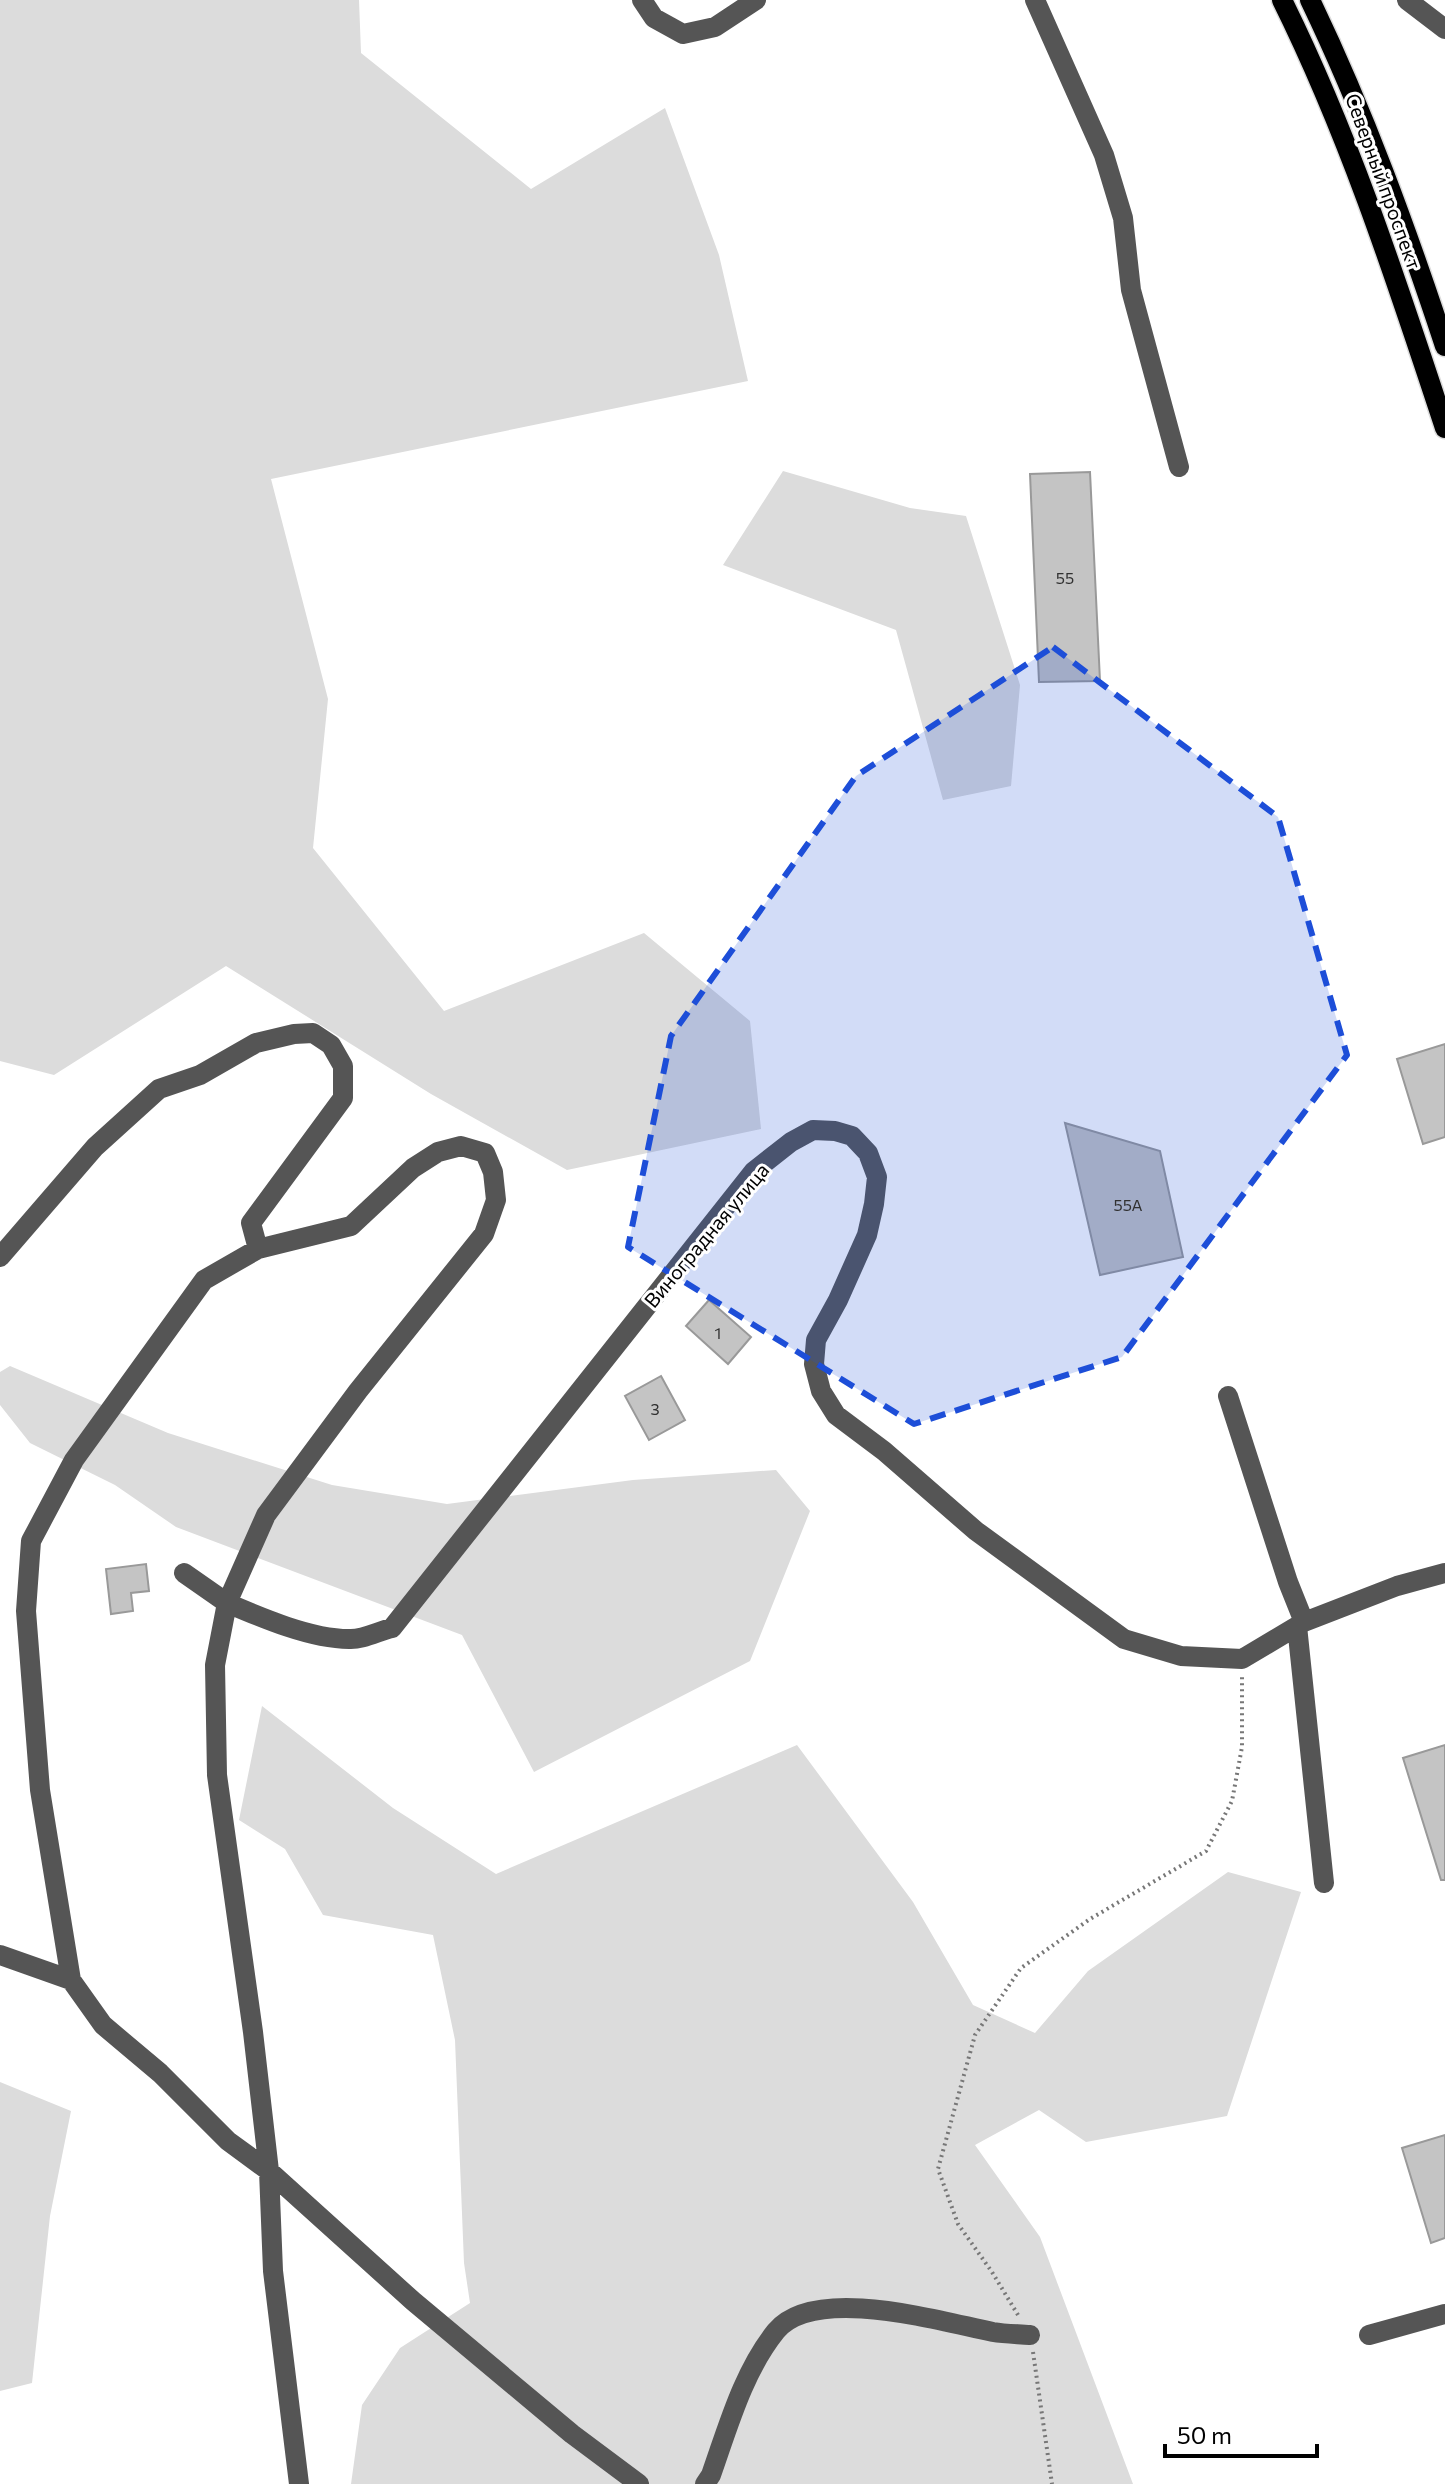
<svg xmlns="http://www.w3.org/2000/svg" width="1445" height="2484" viewBox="0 0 1445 2484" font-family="Commissioner,sans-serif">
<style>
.green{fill:#dcdcdc}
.building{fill:#c4c4c4;stroke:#999;stroke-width:2}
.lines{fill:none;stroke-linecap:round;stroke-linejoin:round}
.major-casing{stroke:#dbdbdb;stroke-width:23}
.path{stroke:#777;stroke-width:4;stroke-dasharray:2 4;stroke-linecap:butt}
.minor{stroke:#555;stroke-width:20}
.major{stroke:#000;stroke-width:20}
.marked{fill:#1d4ed8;fill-opacity:0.2;stroke:#1d4ed8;stroke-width:6;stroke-dasharray:16 10;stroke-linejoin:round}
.labels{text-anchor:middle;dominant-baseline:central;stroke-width:6;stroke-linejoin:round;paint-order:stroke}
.number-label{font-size:16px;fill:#313131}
.street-label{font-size:20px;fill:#000;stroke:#fff}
</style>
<rect width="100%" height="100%" fill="#fff"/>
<path class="green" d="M0,0H359L361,53L531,189L665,108L719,255L748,381L271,479L328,699L313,848L444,1011L644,933L750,1021L761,1129L567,1170L431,1094L226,966L54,1075L0,1061Z
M783,471L910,508L966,516L1020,685L1011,786L943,800L896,630L723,565Z
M10,1366L168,1433L332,1485L447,1504L633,1480L776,1470L810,1511L750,1661L534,1772L462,1635L176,1527L115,1485L30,1443L0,1405V1372Z
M262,1706L393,1808L496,1874L797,1745L913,1902L973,2005L1035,2033L1088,1971L1228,1872L1301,1892L1227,2116L1086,2142L1039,2110L975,2145L1040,2237L1133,2484H351L362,2405L400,2348L470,2303L464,2263L455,2040L433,1935L323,1915L285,1849L239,1820Z
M0,2082L71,2111L50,2216L32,2383L0,2391Z"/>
<path class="building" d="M1090,472L1100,681L1039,682L1030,474Z
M1445,1044V1137L1423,1144L1397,1059Z
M1065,1123L1160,1151L1183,1257L1100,1275Z
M709,1300L751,1337L728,1364L686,1326Z
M661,1376L685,1420L649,1440L625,1396Z
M146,1564L149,1591L131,1593L133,1611L111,1614L106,1569Z
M1445,1745V1880H1441L1403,1758Z
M1445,2135V2238L1431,2243L1402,2148Z"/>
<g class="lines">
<g class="major-casing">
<path id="major" d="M1282,0C1350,137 1397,283 1445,428
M1310,0C1364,112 1406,228 1445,346"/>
</g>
<path class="path" d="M1018,2315L992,2272L958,2224L938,2169L975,2035L1021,1968L1090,1919L1206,1851L1232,1801L1242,1747V1677
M1033,2352L1052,2484"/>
<path class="minor" d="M642,0L654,18L683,34L715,27L756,0
M1035,0L1104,155L1123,218L1131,290L1179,467
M1407,0L1445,29
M0,1257L95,1147L159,1089L200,1075L256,1043L294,1034L313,1033L331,1045L343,1066V1098L251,1223L258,1249
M1228,1396L1288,1582L1304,1622
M184,1573L227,1603L266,1515L358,1391L484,1234L496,1200L493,1172L485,1153L461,1146L438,1152L413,1168L351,1226L258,1249L204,1280L74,1460L31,1541L26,1611L40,1790L71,1980L103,2025L160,2073L228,2141L269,2171L413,2301L572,2434L639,2484
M1297,1626L1324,1883
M0,1955L71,1980
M1369,2335L1445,2314
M299,2484L273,2271L269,2171L253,2032L217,1775L215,1665L227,1603C262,1618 311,1639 349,1639C362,1640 379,1631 392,1628L754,1171L791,1142L813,1130L835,1131L852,1136L868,1153L877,1177L874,1204L867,1235L838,1300L816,1340L814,1364L821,1391L836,1415L884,1451L976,1531L1124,1639L1181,1656L1242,1659L1304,1622L1397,1586L1445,1573
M705,2484L711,2475C728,2427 743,2372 776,2331C815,2284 942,2322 993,2332C1005,2334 1018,2334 1030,2335"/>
<use href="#major" class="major"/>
</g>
<path class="marked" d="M1053,647L1278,817L1347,1055L1122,1357L914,1424L628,1247L671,1036L856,776Z"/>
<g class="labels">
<g class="number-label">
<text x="1065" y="577">55</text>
<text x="1128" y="1204">55А</text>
<text x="718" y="1332">1</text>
<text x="655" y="1408">3</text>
</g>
<g class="street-label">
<text transform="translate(1384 181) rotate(70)">Северный проспект</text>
<text transform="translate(706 1235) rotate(-50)">Виноградная улица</text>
</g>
</g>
<path d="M1165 2444v12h152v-12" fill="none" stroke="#000000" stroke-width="4"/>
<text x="1177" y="2444" font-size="24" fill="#000000" stroke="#ffffff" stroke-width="6" paint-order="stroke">50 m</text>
</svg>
